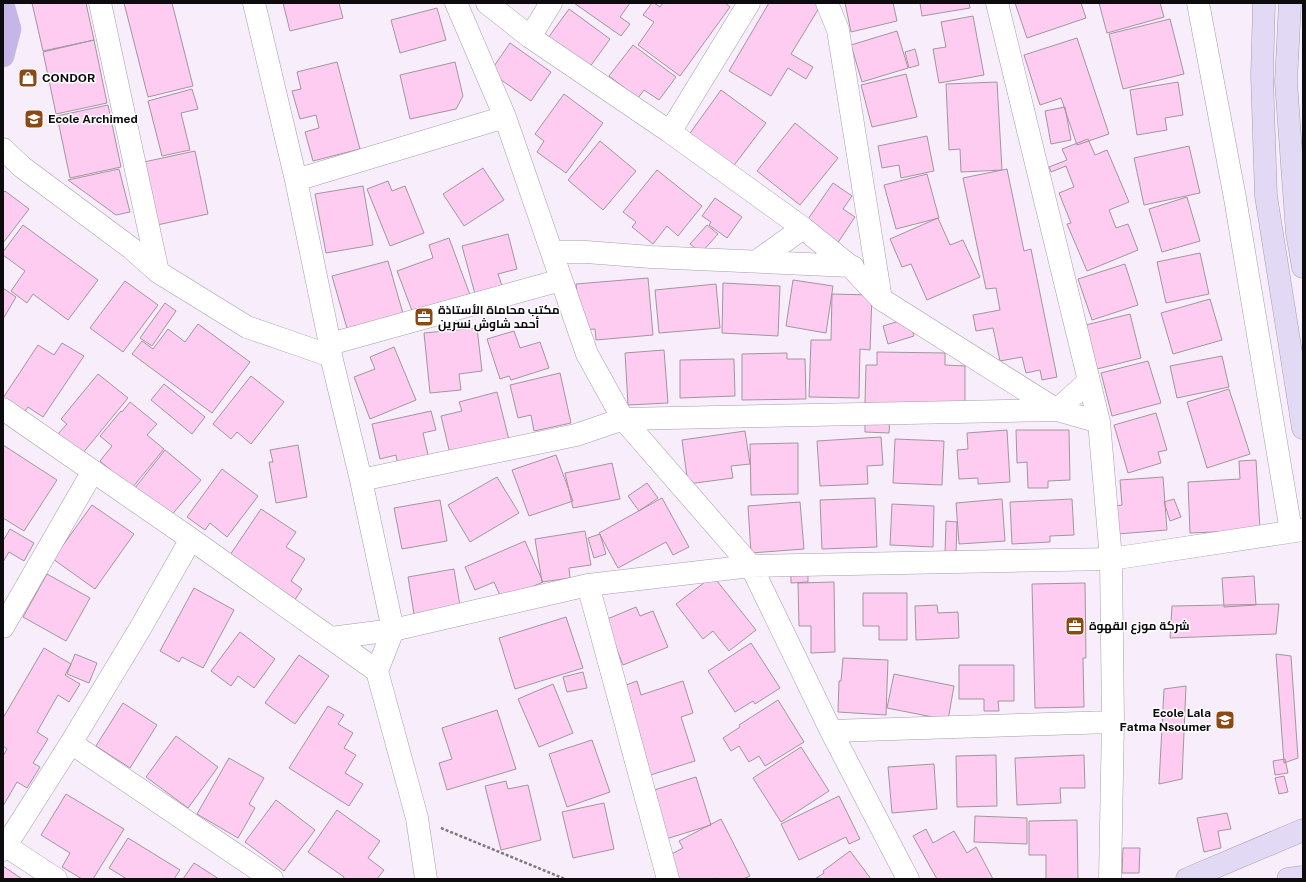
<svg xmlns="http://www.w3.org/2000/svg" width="1306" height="882" viewBox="0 0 1306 882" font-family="'Public Sans',Cairo,sans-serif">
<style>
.building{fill:#feccf0;stroke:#a2959e}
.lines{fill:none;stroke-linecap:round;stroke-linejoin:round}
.minor-casing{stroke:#a69da9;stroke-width:23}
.secondary-casing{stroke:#a69da9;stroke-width:23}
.primary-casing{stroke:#d4d3d4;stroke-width:23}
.path{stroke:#7c767e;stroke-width:2.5;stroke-dasharray:3 2;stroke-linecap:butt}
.minor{stroke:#fff;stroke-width:22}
.secondary{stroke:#e2daf4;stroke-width:22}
.primary{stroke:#c6b5e9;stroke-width:22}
.labels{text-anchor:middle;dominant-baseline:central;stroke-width:3;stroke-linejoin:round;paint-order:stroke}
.poi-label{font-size:12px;font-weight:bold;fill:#0e0b0f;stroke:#fff;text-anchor:start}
</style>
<rect width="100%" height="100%" fill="#f8eefb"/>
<path class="building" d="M32,3H86L94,40L43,51Z
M124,3H172L193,86L148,97Z
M283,3H339L343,18L290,31Z
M574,3H630L620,17L630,24L621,36Z
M652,3H654L660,7L663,3H725L730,7L680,76L638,45L654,22L643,15Z
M769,3H822L791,54L813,67L806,79L788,68L771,96L729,71Z
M845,3H893L897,21L851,32Z
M920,3H969L970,8L922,16Z
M1015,3H1081L1086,18L1027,38Z
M1099,3H1160L1164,17L1107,33Z
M437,8L446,40L400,53L391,20Z
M569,9L610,39L589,68L548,38Z
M973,16L984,75L939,83L933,49L946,47L941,22Z
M1170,19L1184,74L1123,89L1109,34Z
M897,31L908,68L862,82L851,45Z
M1077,38L1109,134L1077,145L1061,98L1040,105L1024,55Z
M94,40L107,103L56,114L43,52Z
M510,43L551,72L531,101L490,72Z
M633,45L676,77L659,100L644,90L638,98L609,76Z
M915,49L919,65L909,68L905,52Z
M337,62L360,149L313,161L305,132L319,128L316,115L300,119L292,91L301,89L297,72Z
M455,62L463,96L456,109L410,119L400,75Z
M906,74L917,117L872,127L861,85Z
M997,82L1002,170L961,172L960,149L949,150L946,84Z
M1178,82L1183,115L1165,118L1167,130L1137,135L1130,90Z
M192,89L198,109L181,113L190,150L162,156L148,101Z
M721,90L766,123L732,168L688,136Z
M564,94L603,123L566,173L537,152L544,141L535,134Z
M108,105L121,167L70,178L57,116Z
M1065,107L1071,140L1051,144L1045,111Z
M795,123L838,158L800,205L757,171Z
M927,136L934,171L901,178L899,165L882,168L878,146Z
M1088,139L1095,155L1107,150L1129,202L1109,210L1116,228L1128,224L1138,250L1087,271L1067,224L1071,223L1059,193L1074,187L1066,166L1051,172L1049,167L1067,160L1062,149Z
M600,141L636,171L603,210L568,180Z
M1189,146L1200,193L1144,205L1134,158Z
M195,151L208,214L157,225L144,162Z
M483,168L504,200L464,226L443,194Z
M119,169L130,212L116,215L68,180Z
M1007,169L1024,251L1031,249L1057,377L1042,380L1040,370L1026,373L1022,357L1000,361L993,328L976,331L973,315L1000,310L996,288L986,289L963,178Z
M657,170L702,206L678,236L667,226L653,244L632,227L636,222L623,212Z
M927,174L939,218L896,229L884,185Z
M388,181L392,191L405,186L424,233L390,246L367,189Z
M833,183L852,196L843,209L855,217L837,244L806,222Z
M363,186L373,245L326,253L315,194Z
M5,191L29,209L3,243V193Z
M1187,197L1200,241L1162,252L1149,209Z
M715,198L742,217L727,238L709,225L711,222L702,216Z
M938,218L950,245L963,240L980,277L927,300L911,264L902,267L890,239Z
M23,225L98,280L68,320L33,294L27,303L11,291L25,271L3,255V252Z
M707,225L718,234L701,253L690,244Z
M508,234L517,269L498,274L502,286L475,294L462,246Z
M449,238L470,295L414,316L397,271L433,258L429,245Z
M1200,253L1209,294L1166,303L1157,262Z
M388,261L404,317L348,332L332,276Z
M1125,264L1138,305L1092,320L1078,279Z
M648,278L653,335L596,340L595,329L580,330L576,284Z
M793,280L833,286L826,333L786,326Z
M125,281L158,305L123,352L90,328Z
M723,283L780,286L778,336L722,333Z
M716,284L720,328L659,333L655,290Z
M3,288L16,297L3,319Z
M832,294L872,295L870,350L860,349L859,398L809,397L811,340H831Z
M1210,299L1222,340L1173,354L1161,313Z
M165,303L176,311L152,346L140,338Z
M1130,314L1141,358L1097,369L1086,325Z
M909,318L914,336L888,344L883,326Z
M198,324L250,362L212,413L132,354L142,341L153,349L168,329L185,342Z
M477,328L482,371L459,374L461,390L430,393L424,333Z
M514,331L520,348L540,342L549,368L511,380L509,376L500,379L487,339Z
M62,343L84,356L43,417L28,407L23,414L3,400V398L38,345L54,355Z
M394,347L416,400L370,419L354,377L375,369L370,357Z
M664,350L668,403L628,405L625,353Z
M877,352L945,353V365L965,366V405L865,403L866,365H877Z
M787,353V359H805L806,399L742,400V354Z
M1222,356L1229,387L1177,398L1170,366Z
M734,359L735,396L680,398V360Z
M1148,361L1161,403L1112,416L1101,373Z
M560,373L571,423L534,431L531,415L518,418L510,385Z
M98,374L128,398L82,454L58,434L67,424L61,419Z
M251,376L284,402L251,444L237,432L231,439L213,424Z
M164,384L205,417L192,434L151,400Z
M1229,389L1250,454L1207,468L1187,402Z
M497,392L509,440L450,454L441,416L462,411L459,402Z
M130,402L157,424L147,435L164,449L132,488L100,461L112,446L100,436L121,411L122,412Z
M431,411L436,430L423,433L429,459L398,466L396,455L380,459L372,424Z
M1156,413L1167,450L1158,452L1161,463L1128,473L1114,425Z
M865,414L890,415L889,433L865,432Z
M1007,430L1010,482L978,484V478L959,479L957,450L968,449L967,433Z
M1016,430H1069L1070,480L1048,481V488H1028L1027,462L1017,463Z
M745,431L750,464L731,466L733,478L688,484L682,440Z
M881,437L883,465L867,466L868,484L820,486L817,441Z
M895,439L944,441L942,485L893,483Z
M798,443V494L751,495L750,444Z
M3,445L57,480L24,531L3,518Z
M298,445L307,497L276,503L269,462H273L270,450Z
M165,450L201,480L170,517L135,488Z
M556,455L573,501L529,516L512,470Z
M1256,460L1260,530L1190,533L1188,482L1240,479L1239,461Z
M612,463L620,499L573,508L565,473Z
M222,469L258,496L227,537L210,523L205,530L187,517Z
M497,477L519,513L470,542L448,505Z
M1163,477L1167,530L1117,534L1115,506L1122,505L1120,480Z
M647,483L658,498L639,511L628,496Z
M662,498L689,547L673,555L666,542L618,568L599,533Z
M875,498L877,547L822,549L820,500Z
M1002,499L1005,541L959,544L956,503Z
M1072,499L1074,535L1050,536V542L1012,544L1010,502Z
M1174,499L1181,517L1170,521L1164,502Z
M440,500L447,541L402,549L394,508Z
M800,502L804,549L751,553L748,506Z
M892,504L934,506L933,547L890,545Z
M92,505L134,534L95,589L53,559Z
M261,509L296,532L286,547L305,559L291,581L302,589L294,601L228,558Z
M946,521L957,522L956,554H945Z
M10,529L34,543L24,561L9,552L3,562V541Z
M585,531L591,565L569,568L570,578L542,582L535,539Z
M600,534L606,554L594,558L588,538Z
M525,541L543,582L502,600L494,582L475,590L465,567Z
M791,564H808V582L791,583Z
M454,569L460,606L414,614L408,577Z
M47,574L90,598L66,641L23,617Z
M713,576L756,630L729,651L713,631L703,639L676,604Z
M1254,576L1256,605L1224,607L1222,578Z
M834,582L835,652L811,653V626H799L798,583Z
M1085,583L1086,658H1083L1084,707L1035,708L1032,584Z
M194,588L234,610L203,668L182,657L179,662L160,651Z
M863,593H907V640H879V626H863Z
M1279,604L1276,634L1170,638L1172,606Z
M937,605L938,613L958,612L959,638L916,640L915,606Z
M636,607L640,616L653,611L668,647L623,665L605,620Z
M566,617L583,668L515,689L499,638Z
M240,632L275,659L254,688L238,676L231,686L211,671Z
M751,643L780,688L755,704L753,701L735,712L708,671Z
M44,648L71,664L65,675L80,684L69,702L58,695L37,732L48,739L33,763L40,767L27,788L17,782L3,806V756L7,749L3,746V718Z
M75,654L97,663L89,683L67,674Z
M1276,654L1291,656L1298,758L1284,763Z
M299,655L329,676L295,724L265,703Z
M843,658L888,660L886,715L838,712L839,681H841Z
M959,665H1014V701H998L999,711H984V699H959Z
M583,672L587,688L567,692L563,677Z
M894,674L954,686L948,720L887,708Z
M637,681L641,695L683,681L693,713L681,717L695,761L644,777L618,688Z
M553,684L573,733L539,747L518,699Z
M1186,686L1182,779L1159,784L1164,689Z
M778,700L804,742L765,766L759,756L749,762L739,746L731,751L723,738L740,727L739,725Z
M123,703L157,725L130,768L96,746Z
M328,706L344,715L338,724L353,733L344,748L356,755L345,773L363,784L349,806L289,768Z
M497,710L516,769L447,790L439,763L452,759L442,728Z
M176,736L218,767L188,808L146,777Z
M592,740L610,792L567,807L549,754Z
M801,747L829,791L781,822L753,778Z
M996,755L997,806L957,807L956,756Z
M1084,755L1085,788H1060L1061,803L1017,805L1015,758Z
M229,758L264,778L249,804L255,808L238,838L197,814Z
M1285,759L1288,773L1275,775L1273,761Z
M934,764L937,809L892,813L888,767Z
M1284,776L1288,792L1279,794L1275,778Z
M696,777L711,825L666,839L651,791Z
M506,781L508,789L528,785L541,840L501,850L485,786Z
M66,794L124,829L93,879H82L62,867L70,853L41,835Z
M839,796L860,839L849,844L846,837L799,860L781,824Z
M276,800L315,830L284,871L245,842Z
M604,803L614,849L573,858L562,812Z
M337,810L380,841L368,858L384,870L377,879H343L344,877L308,852Z
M1227,813L1231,829L1218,831L1221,848L1204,852L1197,818Z
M975,816L1027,818V844L974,842Z
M721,819L750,876L743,879H717V878L714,879H677L666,857L683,848L679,841Z
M1077,820L1078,879H1046V855H1029V821Z
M926,829L933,843L954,831L967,853L976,847L993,879H937L913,836Z
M128,838L180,870L174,879H127L109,868Z
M1123,848H1140L1139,873H1122Z
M850,851L871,879H815L824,873L823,871Z
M194,863L219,879H183Z
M3,866L22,879H3Z"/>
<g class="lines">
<g class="minor-casing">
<path id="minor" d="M100,3L158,272
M254,3L296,180L330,344L331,356L361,480L393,630L377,671L417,818L426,879
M456,3L505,117L587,354L623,419L751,566L831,731L908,879
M487,3L530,37L670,132L803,228L850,266L881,299L1057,410L1099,422
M827,3L838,30L881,299
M997,3L1099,422L1111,559L1113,722L1110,879
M1198,3L1235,198L1291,531
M530,37L551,3
M670,132L749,3
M3,149L22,167L131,248L158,272L247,327L331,356
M296,180L505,117
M552,252H586L651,257L850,266L853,267
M757,261L803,228
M330,344L561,280
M3,409L191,539L377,671
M361,480L576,435L623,419L1057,410L1089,381
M588,585L668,879
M3,627L93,471
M331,638L393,630L588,585L751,566L1111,559L1303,530
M831,731L1113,722
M71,743L272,879
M3,844L56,879
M3,850L71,743L141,627L191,539"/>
</g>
<g class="secondary-casing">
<path id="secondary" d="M1264,3L1262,76L1266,196L1303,428
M1290,3L1286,82L1297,233L1303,267
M1187,879L1303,830
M1288,879L1303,877"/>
</g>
<g class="primary-casing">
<path id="primary" d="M3,4L10,29L3,56"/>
</g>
<path class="path" d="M441,828L565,879"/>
<use href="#minor" class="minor"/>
<use href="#secondary" class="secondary"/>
<use href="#primary" class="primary"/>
</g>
<defs>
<g id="shop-square" transform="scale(1)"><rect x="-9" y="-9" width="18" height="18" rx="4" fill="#8a4a14" stroke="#fff"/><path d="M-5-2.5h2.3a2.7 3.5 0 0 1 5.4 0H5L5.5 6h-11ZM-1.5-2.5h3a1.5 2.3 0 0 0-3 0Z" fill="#fff"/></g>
<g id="school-square" transform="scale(1)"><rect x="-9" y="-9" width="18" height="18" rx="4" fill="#8a4a14" stroke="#fff"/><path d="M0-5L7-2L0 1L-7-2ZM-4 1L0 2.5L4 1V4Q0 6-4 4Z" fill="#fff"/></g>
<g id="office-square" transform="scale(1)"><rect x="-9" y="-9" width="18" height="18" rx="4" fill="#8a4a14" stroke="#fff"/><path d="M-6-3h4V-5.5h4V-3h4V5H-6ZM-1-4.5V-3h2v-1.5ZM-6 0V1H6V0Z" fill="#fff"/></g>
</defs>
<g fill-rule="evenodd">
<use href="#shop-square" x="28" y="78"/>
<use href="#school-square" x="34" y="119"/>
<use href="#office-square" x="424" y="317"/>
<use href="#office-square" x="1075" y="626"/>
<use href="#school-square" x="1225" y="720"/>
</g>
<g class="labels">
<g class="poi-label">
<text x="42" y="78">CONDOR</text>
<text x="48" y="119">Ecole Archimed</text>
<text x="438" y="310">مكتب محاماة الأستاذة<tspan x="438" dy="14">أحمد شاوش نسرين</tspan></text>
<text x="1089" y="626">شركة موزع القهوة</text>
<text x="1211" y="713" text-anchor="end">Ecole Lala<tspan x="1211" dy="14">Fatma Nsoumer</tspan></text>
</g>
</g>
<rect width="1306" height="882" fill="none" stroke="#0e0b0f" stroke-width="8"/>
</svg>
